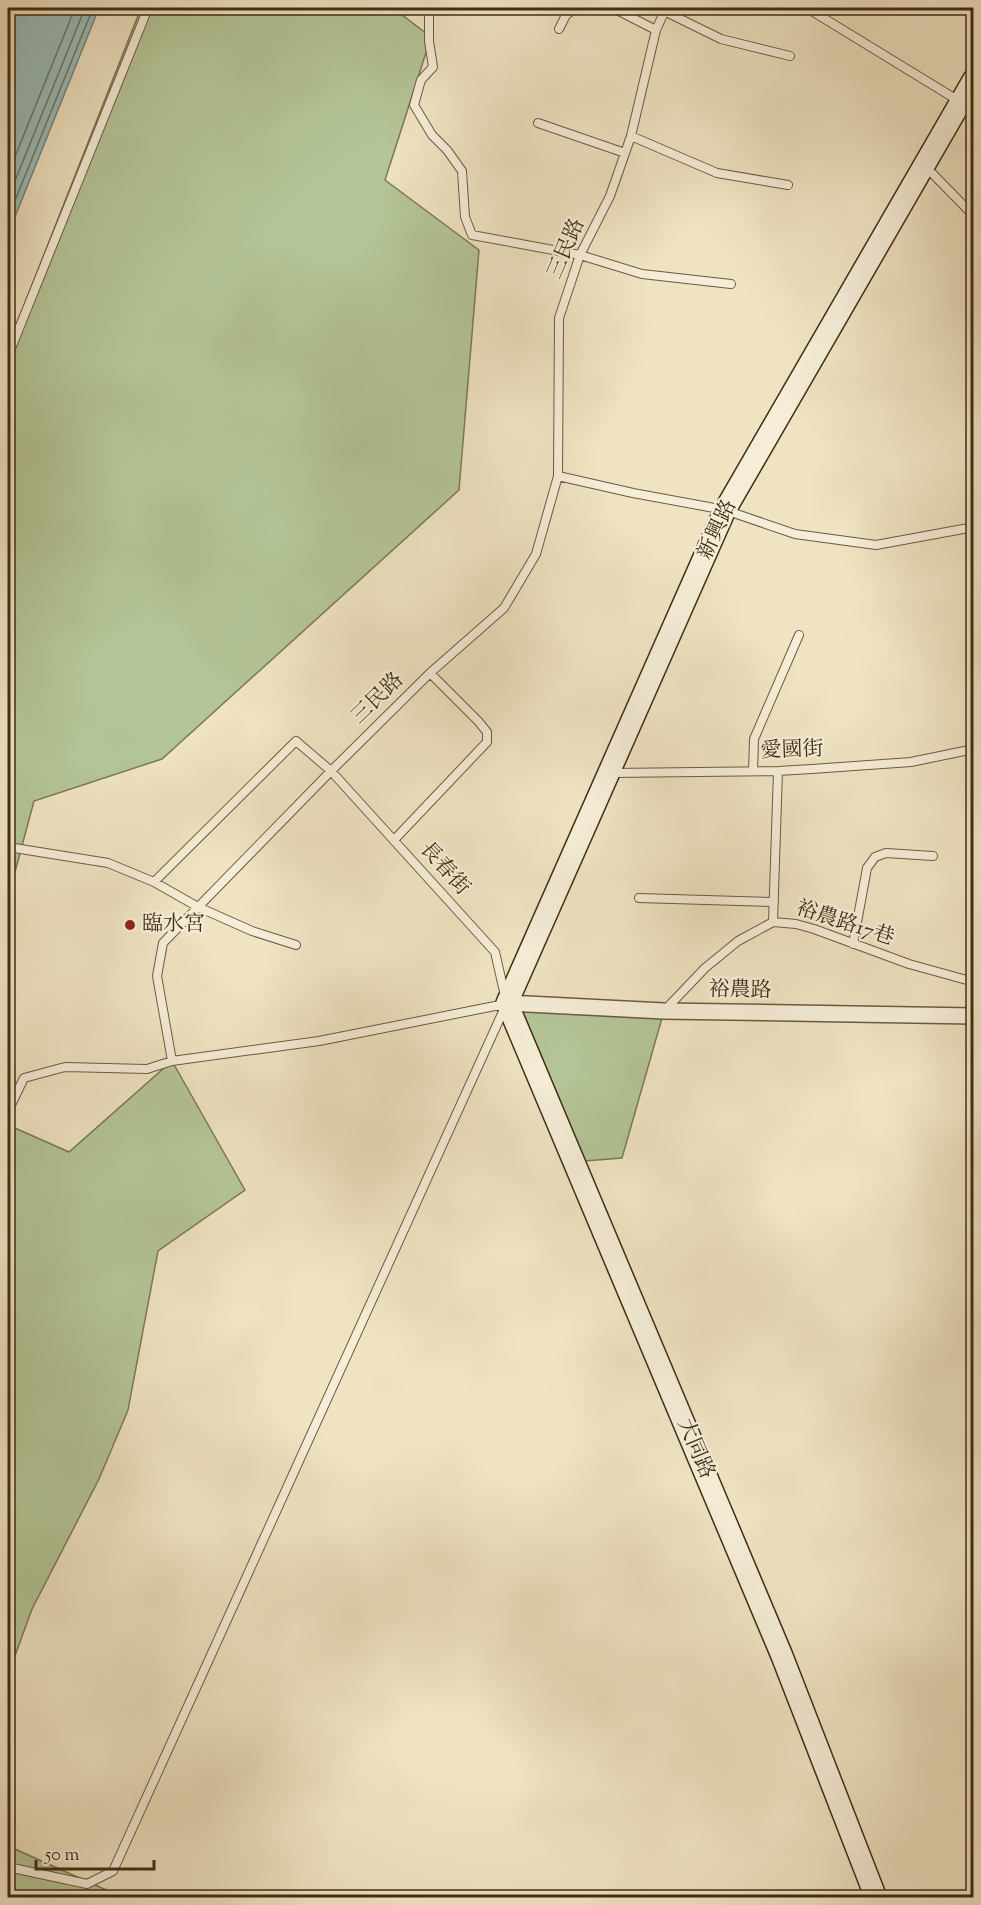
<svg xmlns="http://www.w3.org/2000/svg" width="981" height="1905" viewBox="0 0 981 1905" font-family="'Sorts Mill Goudy','Noto Serif TC',serif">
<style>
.grass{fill:#b4c597;stroke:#7a7956;stroke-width:1.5}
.water{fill:#9bbdba;stroke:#778378;stroke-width:1.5}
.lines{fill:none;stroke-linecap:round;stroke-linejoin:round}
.shore{stroke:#6e7568;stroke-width:1.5}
.lane-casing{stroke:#6c5a40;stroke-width:10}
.street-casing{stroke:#6c5a40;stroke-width:18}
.secondary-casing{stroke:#402d15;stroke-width:24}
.path{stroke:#402d15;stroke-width:3;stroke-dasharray:1.5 3;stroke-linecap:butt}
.lane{stroke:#f5edd7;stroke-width:8}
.street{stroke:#f5edd7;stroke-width:15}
.secondary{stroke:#f5edd7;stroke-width:21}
.poi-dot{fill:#8f2418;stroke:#f5edd7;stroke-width:2}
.labels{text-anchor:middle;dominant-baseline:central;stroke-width:4.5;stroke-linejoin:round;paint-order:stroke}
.street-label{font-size:21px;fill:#402d15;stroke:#f5edd7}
.poi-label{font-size:21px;fill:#402d15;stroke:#f5edd7;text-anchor:start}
</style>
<rect width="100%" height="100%" fill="#efe3c2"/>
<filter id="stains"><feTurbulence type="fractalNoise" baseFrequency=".00333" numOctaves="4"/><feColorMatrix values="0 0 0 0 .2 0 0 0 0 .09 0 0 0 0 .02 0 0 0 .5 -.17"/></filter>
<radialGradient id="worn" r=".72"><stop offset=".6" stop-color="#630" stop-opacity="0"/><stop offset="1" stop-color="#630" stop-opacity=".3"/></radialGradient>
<path class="grass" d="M141,8H393L431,37L385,180L479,250L459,490L162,759L34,801L8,898V346Z
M511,1007L664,1011L622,1158L572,1162Z
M172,1061L245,1190L158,1251L128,1410L99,1479L32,1609L8,1675V1125L69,1152Z
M8,1846L122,1897H8Z"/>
<path class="water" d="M8,8H99L8,234Z"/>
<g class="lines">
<path class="shore" d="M8,174L75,8
M8,198L85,8
M8,218L93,8"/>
<g class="lane-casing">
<path id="lane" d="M429,8V41L433,67L421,80L414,105L432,135L447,150L462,171L465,217L472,235L580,255L642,274L731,284
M613,8L656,30
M658,8L721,39L790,56
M807,8L959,101
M559,29L566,15L576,8
M538,123L625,153
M631,136L717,173L788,185
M926,167L974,216
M8,356L148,8
M558,476L633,493L725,510L795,534L876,545L974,527
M753,771L754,739L799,635
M611,773L778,771L812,769L911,762L974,749
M394,840L487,742V732L478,721L430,673
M8,847L108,863L154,882L198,907L252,931L296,945
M154,882L296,741L331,771L495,952L505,996
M639,898L774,902
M773,922L778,771
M853,944L867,868L875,857L886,853L933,856
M505,1004L319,1041L172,1061L157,976L163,943L331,771L430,673L504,608L536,554L558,476L559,318L580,255L610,196L631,136L656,30L666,8
M664,1011L705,968L738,941L773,922L796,924L814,929L909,964L974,982
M8,1111L24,1078L65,1067L147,1069L172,1061
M8,1867L87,1884L113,1871L505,1007"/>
</g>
<g class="street-casing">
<path id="street" d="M507,1003L664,1011L974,1016"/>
</g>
<g class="secondary-casing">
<path id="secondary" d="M876,1898L782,1656L507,1003L725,510L974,79"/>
</g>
<path class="path" d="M8,1596L10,1617L8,1621"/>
<use href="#lane" class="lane"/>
<use href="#street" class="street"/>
<use href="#secondary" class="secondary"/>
</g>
<circle class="poi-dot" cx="130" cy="925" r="6"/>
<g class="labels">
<g class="street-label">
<text transform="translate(567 249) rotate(-67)">三民路</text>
<text transform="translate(718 530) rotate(-65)">新興路</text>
<text transform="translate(378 699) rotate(-44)">三民路</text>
<text transform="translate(792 751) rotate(-2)">愛國街</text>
<text transform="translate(444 869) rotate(48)">長春街</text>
<text transform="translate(845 924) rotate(18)">裕農路17巷</text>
<text transform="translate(740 991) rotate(1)">裕農路</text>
<text transform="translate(695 1449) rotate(67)">大同路</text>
</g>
<g class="poi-label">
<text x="142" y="925">臨水宮</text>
</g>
</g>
<rect width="981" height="1905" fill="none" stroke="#efe3c2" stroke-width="30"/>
<rect x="9" y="9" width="963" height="1887" fill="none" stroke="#402d15" stroke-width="3"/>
<rect x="15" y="15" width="951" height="1875" fill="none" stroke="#402d15" stroke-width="1.5"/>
<path d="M36 1860v9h118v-9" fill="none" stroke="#402d15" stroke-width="3"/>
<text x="45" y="1860" font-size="18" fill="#402d15" stroke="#f5edd7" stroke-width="4.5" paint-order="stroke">50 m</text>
<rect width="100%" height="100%" filter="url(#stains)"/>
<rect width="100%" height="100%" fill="url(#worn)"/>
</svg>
